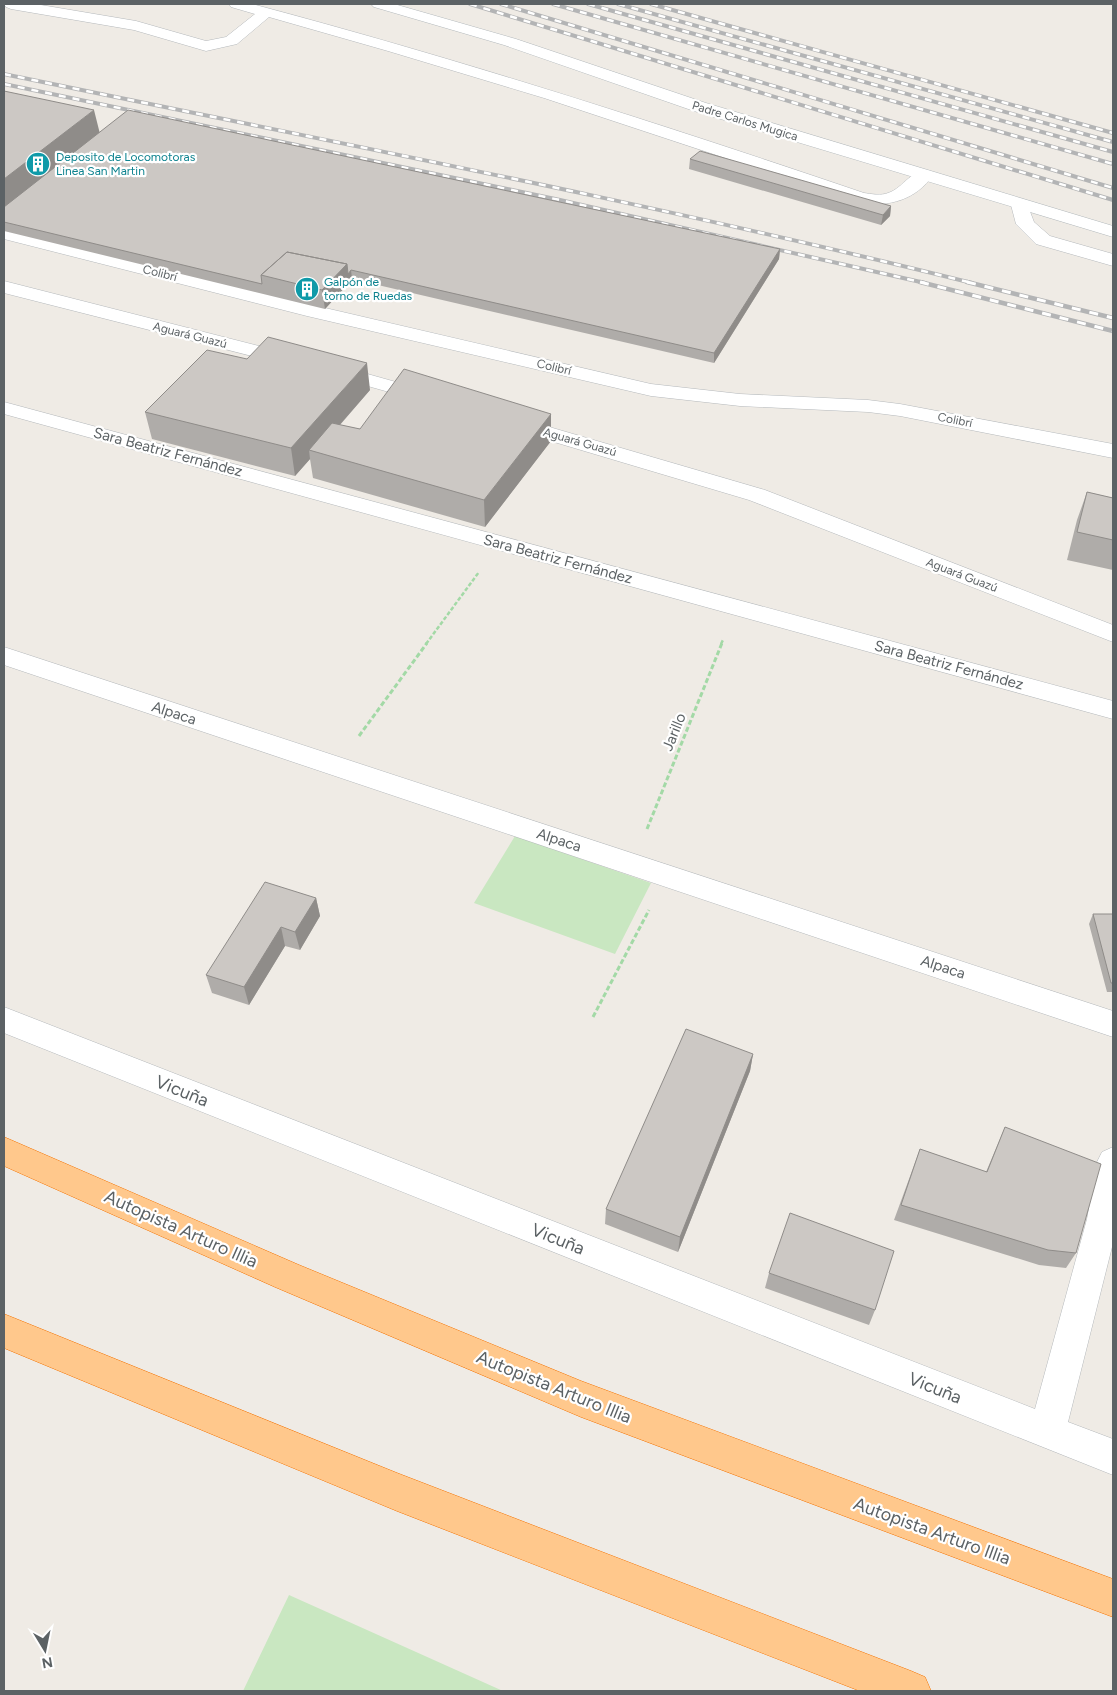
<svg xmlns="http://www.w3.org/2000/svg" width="1117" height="1695" viewBox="0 0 1117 1695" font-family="Figtree,sans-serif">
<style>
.green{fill:#c9e7c1}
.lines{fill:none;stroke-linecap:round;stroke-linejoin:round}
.lane-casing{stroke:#b5b9bc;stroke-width:1}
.street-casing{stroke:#b5b9bc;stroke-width:1}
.secondary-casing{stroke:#b3b9bc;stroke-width:1}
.highway-casing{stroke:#f47200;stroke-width:1}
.path-far1{stroke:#a3d9a6;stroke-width:2.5;stroke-dasharray:4 2;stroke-linecap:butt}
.path{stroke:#a3d9a6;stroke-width:3;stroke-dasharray:5 2.5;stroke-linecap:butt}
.lane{fill:#fff;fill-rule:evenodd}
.street{fill:#fff;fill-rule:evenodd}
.secondary{fill:#fff;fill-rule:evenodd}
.highway{fill:#ffc88c;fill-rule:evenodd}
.rail-far1-casing{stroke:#b3b4b5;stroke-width:4}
.rail-casing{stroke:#b3b4b5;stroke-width:4.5}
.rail-far1{stroke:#fff;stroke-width:2.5;stroke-dasharray:7;stroke-linecap:butt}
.rail{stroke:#fff;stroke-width:3;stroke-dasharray:9;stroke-linecap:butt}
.wall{fill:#afaca9}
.shaded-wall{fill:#8f8c89}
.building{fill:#ccc8c4;stroke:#8f8c89}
.labels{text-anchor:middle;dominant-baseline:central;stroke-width:4.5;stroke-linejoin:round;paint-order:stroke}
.far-street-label{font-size:12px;fill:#5c6265;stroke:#fff}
.far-culture-label{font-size:12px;fill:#0d838f;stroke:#fff;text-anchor:start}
.street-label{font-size:15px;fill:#5c6265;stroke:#fff}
.near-street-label{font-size:18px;fill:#5c6265;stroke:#fff}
</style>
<rect width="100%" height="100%" fill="#efebe5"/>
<path class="green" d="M515,836L651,883L615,954L474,903Z
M289,1595L503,1691H243Z"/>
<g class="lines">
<g class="lane-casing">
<path id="lane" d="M4,4H35L136,21L206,41L226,37L255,14L231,7L229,4H252C459,59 661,124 864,193C871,194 881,196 888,193C904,188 912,167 930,171L933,175C916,200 889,207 861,203L544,98L388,51L269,17L237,44L206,51L134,30L11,9L6,7Z
M1020,200L1026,201L1034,222L1050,236L1113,254V266L1036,244L1016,224L1011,205L1014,201Z
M4,227L308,304L651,384L740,394L868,400L900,404L1113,444V458L900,416L868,412L740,406L651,396L307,316L4,239Z"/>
</g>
<g class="street-casing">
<path id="street" d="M4,281L298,356L301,360L298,364L291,366L4,293Z
M332,364L435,393L438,397L435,401L428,403L325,374L322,370L325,366Z
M4,402L1113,701V719L4,414Z
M515,417L765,490L1113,625V642L749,500L507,428L504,423L507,418Z
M4,647L1113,1011V1037L4,665Z
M4,1007L1035,1409L1087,1219L1097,1162L1102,1152L1113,1147V1243L1068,1422L1113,1439V1475L4,1033Z"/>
</g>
<g class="secondary-casing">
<path id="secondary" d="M371,4H394L516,39L706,103L1113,226V237L694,111L504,45L374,7Z"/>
</g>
<g class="highway-casing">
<path id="highway" d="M4,1137L299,1265L581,1381L1113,1579V1617L581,1417L275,1287L4,1166Z
M4,1314L397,1473L911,1671L925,1677L931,1691H860L397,1511L4,1348Z"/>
</g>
<path class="path-far1" d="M426,644L479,572
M721,644L723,640"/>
<path class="path" d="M359,736L427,643
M647,829L722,643
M593,1017L649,910"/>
<use href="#lane" class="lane"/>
<use href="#street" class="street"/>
<use href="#secondary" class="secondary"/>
<use href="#highway" class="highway"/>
<g class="rail-far1-casing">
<path id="rail-far1" d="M470,4L1113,200
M501,4L1113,188
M553,4L1113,164
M588,4L1113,152
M618,4L1113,142
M651,4L1113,133
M4,74C327,141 652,203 972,283
M4,84L560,200L925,283"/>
</g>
<g class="rail-casing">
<path id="rail" d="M920,282L1113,331
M967,282L1113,318"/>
</g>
<use href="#rail-far1" class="rail-far1"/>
<use href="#rail" class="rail"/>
</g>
<path class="wall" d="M4,91L99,132L780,249L779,259L714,363L352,279L325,309L4,231Z
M690,159L891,206L890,216L881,225L689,169Z
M370,390L340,425L360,429L551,414V441L485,527L313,478L310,459L295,476L152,439L145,412Z
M1087,492L1113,498V570L1067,560L1077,520Z
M316,898L320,916L300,950L285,946L249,1005L212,993L206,975Z
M1093,914H1113V992H1107L1089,924Z
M753,1054L750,1071L678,1252L605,1224L606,1209Z
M1005,1127L1076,1253L1066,1268L1039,1265L894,1220L920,1149L986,1172Z
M769,1273L875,1310L869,1325L765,1288Z"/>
<path class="shaded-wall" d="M94,110L102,142L4,219V179Z
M891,206L890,216L881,225L883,215Z
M780,249L779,259L714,363V353Z
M347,264L349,283L325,309L322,290Z
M351,270L352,279L349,283L348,274Z
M367,363L370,390L316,452L309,450L310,459L295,476L291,448Z
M551,414V441L485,527L484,500Z
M316,898L320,916L300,950L295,932Z
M281,927L285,946L249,1005L244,987Z
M753,1054L750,1071L678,1252L680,1237Z"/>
<path class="building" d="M4,91L94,110L4,179Z
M128,110L780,249L714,353L351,270L348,274L347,264L287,252L261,275L262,284L4,222V207Z
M700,151L891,206L883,215L690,159Z
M287,252L347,264L322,290L261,275Z
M268,337L367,363L291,448L145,412L207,350L247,359Z
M404,369L551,414L484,500L309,450L332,423L360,429Z
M1087,492L1113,498V540L1077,532Z
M265,882L316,898L295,932L281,927L244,987L206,975Z
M1093,914H1113V983H1111Z
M686,1029L753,1054L680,1237L606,1209Z
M1005,1127L1101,1164L1076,1253L1048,1250L901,1205L920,1149L987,1172Z
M790,1213L894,1251L875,1310L769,1273Z"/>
<defs>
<g id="building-disc" transform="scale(1.25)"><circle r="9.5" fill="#0f9aa8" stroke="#fff"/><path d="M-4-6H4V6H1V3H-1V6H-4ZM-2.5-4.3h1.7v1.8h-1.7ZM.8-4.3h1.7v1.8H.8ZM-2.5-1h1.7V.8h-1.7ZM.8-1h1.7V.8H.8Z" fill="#fff"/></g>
</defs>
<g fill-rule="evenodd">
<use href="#building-disc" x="38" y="164"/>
<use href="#building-disc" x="307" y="289"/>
</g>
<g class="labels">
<g class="far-street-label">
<text transform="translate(745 121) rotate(17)">Padre Carlos Mugica</text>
<text transform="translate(160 273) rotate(14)">Colibrí</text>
<text transform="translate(190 335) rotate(14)">Aguará Guazú</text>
<text transform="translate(554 367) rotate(13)">Colibrí</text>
<text transform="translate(955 420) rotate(11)">Colibrí</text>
<text transform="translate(580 442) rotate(16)">Aguará Guazú</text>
<text transform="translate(962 575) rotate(21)">Aguará Guazú</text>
</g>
<g class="far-culture-label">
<text x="56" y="157">Deposito de Locomotoras<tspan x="56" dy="14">Linea San Martin</tspan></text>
<text x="324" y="282">Galpón de<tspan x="324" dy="14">torno de Ruedas</tspan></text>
</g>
<g class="street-label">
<text transform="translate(168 452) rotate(15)">Sara Beatriz Fernández</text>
<text transform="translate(558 559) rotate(15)">Sara Beatriz Fernández</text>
<text transform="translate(949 665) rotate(15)">Sara Beatriz Fernández</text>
<text transform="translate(174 713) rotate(18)">Alpaca</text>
<text transform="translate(674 732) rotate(-68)">Jarillo</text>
<text transform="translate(559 840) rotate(18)">Alpaca</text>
<text transform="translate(943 967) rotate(18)">Alpaca</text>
</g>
<g class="near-street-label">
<text transform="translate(182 1091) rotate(22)">Vicuña</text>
<text transform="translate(181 1229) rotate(24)">Autopista Arturo Illia</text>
<text transform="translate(558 1239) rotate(22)">Vicuña</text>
<text transform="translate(554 1387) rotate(22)">Autopista Arturo Illia</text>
<text transform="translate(935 1388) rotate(22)">Vicuña</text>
<text transform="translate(932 1531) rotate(20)">Autopista Arturo Illia</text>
</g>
</g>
<rect width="1117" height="1695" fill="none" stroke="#5c6265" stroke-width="10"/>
<g transform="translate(45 1650) rotate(170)" stroke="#ffffff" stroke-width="4" paint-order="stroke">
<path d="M0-4L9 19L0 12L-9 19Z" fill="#5c6265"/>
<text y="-8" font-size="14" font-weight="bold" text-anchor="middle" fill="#5c6265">N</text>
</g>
</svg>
